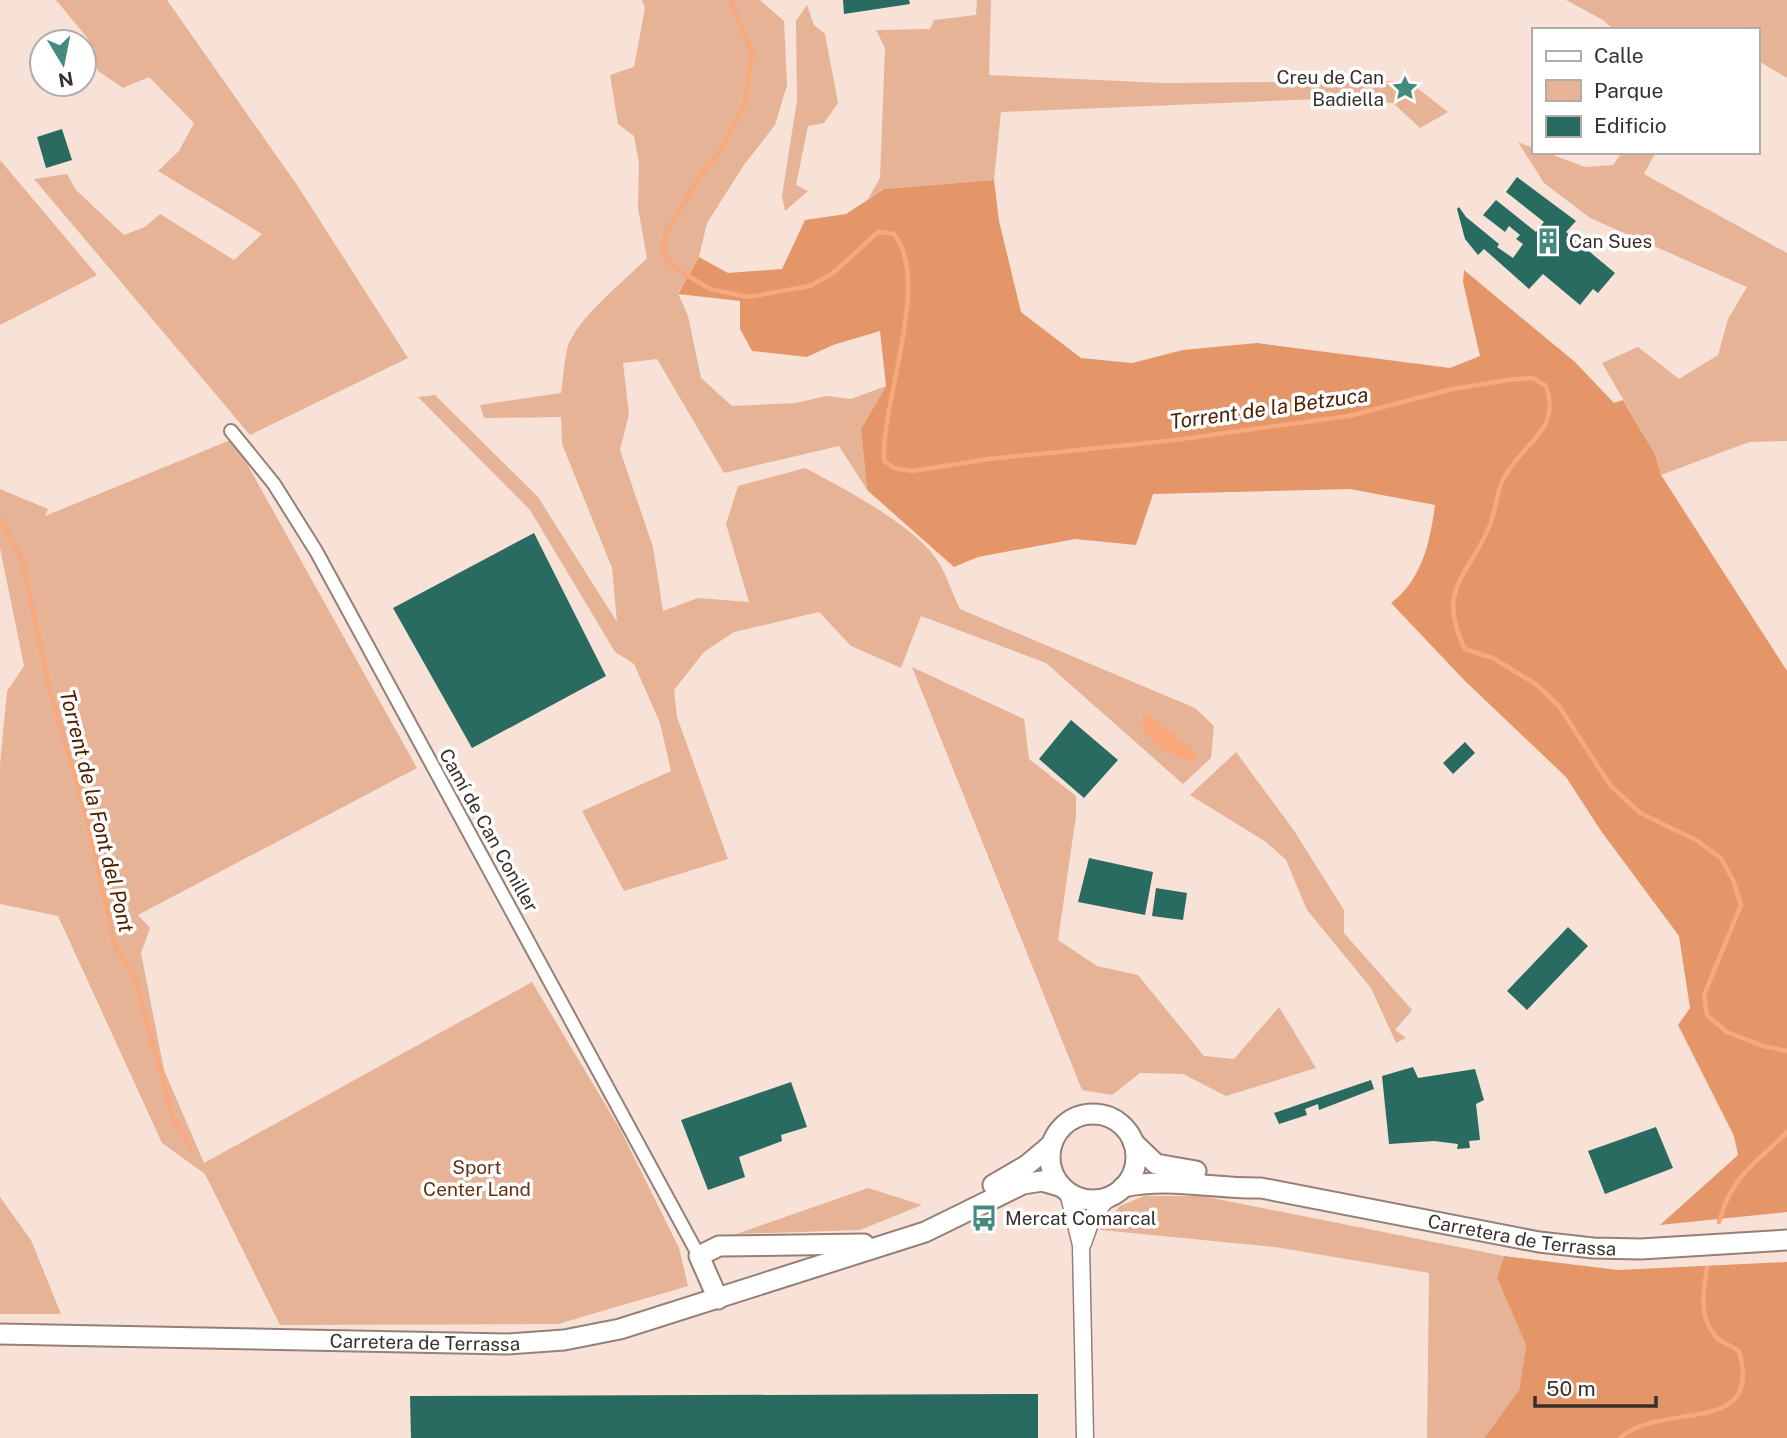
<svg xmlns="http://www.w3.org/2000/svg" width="1787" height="1438" viewBox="0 0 1787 1438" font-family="'Public Sans',sans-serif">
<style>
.green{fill:#e6b397}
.forest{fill:#e49669}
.water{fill:#f8a87b}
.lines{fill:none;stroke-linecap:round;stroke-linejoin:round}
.stream{stroke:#f8a87b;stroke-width:4.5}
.building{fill:#296a61}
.minor-casing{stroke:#948076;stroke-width:16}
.tertiary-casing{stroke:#948076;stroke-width:19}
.primary-casing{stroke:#948076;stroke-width:23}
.minor{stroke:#fff;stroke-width:12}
.tertiary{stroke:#fff;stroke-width:16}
.primary{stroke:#fff;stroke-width:19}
.labels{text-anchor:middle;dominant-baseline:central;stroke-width:7;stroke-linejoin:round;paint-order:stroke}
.poi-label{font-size:19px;fill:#38302b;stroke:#fff;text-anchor:start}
.street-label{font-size:19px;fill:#38302b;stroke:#fff}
.park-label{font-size:19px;fill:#653212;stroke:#fff}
.water-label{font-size:21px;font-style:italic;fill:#502000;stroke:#fff}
</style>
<rect width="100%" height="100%" fill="#f8e2d7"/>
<path class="green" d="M56,0H167L297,185L408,358L250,435L34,179L67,174L76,190L124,235L145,227L160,214L234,260L262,234L158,171L179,151L194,123L149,77L123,88L98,71L89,40Z
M642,0H760L784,21L787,85L775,125L744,165L707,223L699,257L678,293L688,316L701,378L732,406L795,403L827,396L851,399L886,386L861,429L867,490L839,446L724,473L657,359L623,363L629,414L620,450L653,547L663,611L698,598L749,602L726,524L738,486L805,468C843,488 914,525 937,560C947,575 952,593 960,609L1195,708L1214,726L1211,758L1183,784L1046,663L921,616L901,668L851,646L819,612L734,632L704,652L674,690L677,717L728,859L624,891L582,811L671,771L660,723L634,664L615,652L530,510L418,397L435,395L538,497L617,622L612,568L562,444L561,417L484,418L480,405L561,393C563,378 564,363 567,349C575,319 625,281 647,258L638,208L639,163L634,136L618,124L610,75L634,67L645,8Z
M977,0H991L989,75L1163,83L1408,81L1448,112L1420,128L1393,103L1344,98L1001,112L994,180L884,189L868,199L880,178L885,48L876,30L930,29L934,20L976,15Z
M1566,0H1787V78L1757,60V30H1614L1603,20Z
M807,5L814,25L825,34L838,103L824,123L808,126L796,185L808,191L785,211L782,196L797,100L796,21Z
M1518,142L1533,148V152H1545L1585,167L1613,165L1622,152H1656L1644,174L1787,253V441L1749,442L1661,475L1655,454L1602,363L1638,347L1679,379L1718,355L1728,319L1747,287L1590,218L1544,183Z
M0,160L97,275L0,325Z
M233,439L417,768L138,915L150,928L141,953L164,1070L204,1163L532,982L620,1129L679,1248L688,1286L558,1324L280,1325L205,1174L162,1143L58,916L0,904V765L7,691L24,666L0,548V489L48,509L45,516Z
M912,667L1024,719L1029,759L1076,796V816L1058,940L1097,966L1138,975L1204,1056L1234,1059L1279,1007L1316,1068L1226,1096L1183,1074L1140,1073L1112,1095L1082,1090Z
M1236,752L1293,829L1344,910V933L1412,1010L1395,1030L1406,1038L1396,1043L1371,988L1307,910L1286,860L1266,842L1190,795Z
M868,1188L922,1205L860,1230L736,1234Z
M1144,1196H1202L1504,1256L1497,1278L1526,1346L1519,1390L1484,1438H1427L1429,1273L1275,1247L1100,1230L1120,1206Z
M0,1197L31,1240L61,1314H0Z"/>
<path class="forest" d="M994,180L999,221L1021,312L1081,358L1132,363L1183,350L1257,343L1450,368L1480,356L1463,282L1464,270L1575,362L1614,403L1623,400L1655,454L1661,475L1787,671V1212L1660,1225L1738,1155L1734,1136L1678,1025L1690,1008L1679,936L1601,831L1566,777L1465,681L1391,603C1422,580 1430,542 1435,505L1350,489L1153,494L1136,545L1075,539L978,557L954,567L867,490L861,429L886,386L880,331L833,345L807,357L752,351L740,329V301L678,294L699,257L728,273L782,269L805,220L846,214L884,189Z
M1504,1256L1618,1270L1787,1262V1438H1484L1519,1390L1526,1346L1497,1278Z"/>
<path class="water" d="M1147,714L1198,754L1194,763L1159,748L1143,730V715Z"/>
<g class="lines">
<path class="stream" d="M730,0L752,52L745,104L718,154L701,174L666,233L663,252L669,264L710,289L748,297L810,286L833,273L878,232L894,234C932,281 881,401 884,461L894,468L912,471L989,459L1167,441L1349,416L1452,389L1509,380L1533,378L1546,386C1562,431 1521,444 1504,478C1496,492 1496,510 1490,525C1469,577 1435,587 1465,649L1493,658L1537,685L1559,706L1610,785L1640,813L1696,840L1721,858L1733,880L1741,905L1704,995L1707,1015L1727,1032L1763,1046L1787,1051
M0,518L23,563L48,683L87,818L115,945L135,979L174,1121L191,1147
M1719,1222C1733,1173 1754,1166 1787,1132
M1620,1438C1664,1400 1764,1438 1739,1351C1732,1346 1720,1342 1716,1337C1698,1316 1703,1292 1707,1268"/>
</g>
<path class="building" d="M843,0H909L910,4L844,14Z
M62,129L72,160L46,168L37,137Z
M1517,177L1576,221L1566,232L1615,273L1598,293L1593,289L1580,305L1543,274L1529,289L1484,249L1478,255L1465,239L1457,209L1459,207L1466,217L1499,244L1497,247L1513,258L1523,244L1516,239L1520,235L1509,226L1505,232L1483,215L1496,200L1536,232L1544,222L1506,192Z
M534,533L606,676L472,748L393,608Z
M1071,720L1118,760L1084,798L1039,759Z
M1465,742L1475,753L1453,774L1443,763Z
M1089,858L1153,872L1145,915L1078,902Z
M1156,888L1187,893L1183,920L1152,916Z
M1568,927L1588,946L1527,1010L1507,991Z
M1413,1067L1418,1078L1475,1069L1484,1100L1476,1104L1480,1140L1469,1141L1470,1148L1457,1149L1458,1144L1434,1141L1389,1144L1382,1076Z
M1371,1080L1374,1089L1319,1110L1318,1104L1305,1109L1307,1115L1279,1124L1274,1113Z
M791,1082L807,1127L781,1135L782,1141L739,1157L745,1177L708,1190L681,1120Z
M1656,1127L1673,1168L1605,1194L1588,1151Z
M1038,1394V1438H411L410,1396Z"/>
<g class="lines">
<g class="minor-casing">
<path id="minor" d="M231,431L274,484L316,551L699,1256"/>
</g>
<g class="tertiary-casing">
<path id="tertiary" d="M1068,1192L1081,1245L1085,1438
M1083,1243L1093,1215L1109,1197"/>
</g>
<g class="primary-casing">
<g id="primary">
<circle cx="1093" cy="1157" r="43"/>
<path d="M1133,1142L1156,1164L1196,1171"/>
<path d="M993,1185L1027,1165L1052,1144"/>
<path id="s1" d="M1123,1187C1170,1177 1214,1189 1261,1188L1539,1242L1593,1248L1641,1249L1787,1240"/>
<path d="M718,1299L699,1256L719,1246L864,1244"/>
<path id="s2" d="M0,1334L507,1344L564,1340L620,1329L925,1232L1023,1184L1042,1181L1062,1187"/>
</g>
</g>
<use href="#minor" class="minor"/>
<use href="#tertiary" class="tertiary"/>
<use href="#primary" class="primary"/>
</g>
<defs>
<g id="sight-bare" transform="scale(2.1)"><path d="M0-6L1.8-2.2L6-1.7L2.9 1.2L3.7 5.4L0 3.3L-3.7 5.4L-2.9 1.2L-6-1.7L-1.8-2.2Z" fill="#458a7f" stroke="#fff" stroke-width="2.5" paint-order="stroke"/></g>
<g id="building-bare" transform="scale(2.1)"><path d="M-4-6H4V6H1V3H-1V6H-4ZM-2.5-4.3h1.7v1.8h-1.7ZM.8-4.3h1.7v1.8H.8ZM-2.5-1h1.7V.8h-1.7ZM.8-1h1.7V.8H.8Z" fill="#458a7f" stroke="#fff" stroke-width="2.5" paint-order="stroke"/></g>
<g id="bus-bare" transform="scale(2.1)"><path d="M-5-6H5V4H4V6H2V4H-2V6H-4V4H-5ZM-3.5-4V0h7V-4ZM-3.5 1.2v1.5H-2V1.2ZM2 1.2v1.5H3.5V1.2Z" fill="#458a7f" stroke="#fff" stroke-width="2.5" paint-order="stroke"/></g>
</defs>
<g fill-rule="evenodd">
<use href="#sight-bare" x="1405" y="88"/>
<use href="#building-bare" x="1548" y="241"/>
<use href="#bus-bare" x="984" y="1218"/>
</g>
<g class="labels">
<g class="poi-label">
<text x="1384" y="77" text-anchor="end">Creu de Can<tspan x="1384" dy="22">Badiella</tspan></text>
<text x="1569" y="241">Can Sues</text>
<text x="1005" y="1218">Mercat Comarcal</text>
</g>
<g class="street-label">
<text transform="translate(489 830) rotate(61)">Camí de Can Coniller</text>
<text stroke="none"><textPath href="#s1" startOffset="404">Carretera de Terrassa</textPath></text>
<text stroke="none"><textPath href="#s2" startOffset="425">Carretera de Terrassa</textPath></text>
</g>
<g class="park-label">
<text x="477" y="1167">Sport<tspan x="477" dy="22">Center Land</tspan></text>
</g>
<g class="water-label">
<text transform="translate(1269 408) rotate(-8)">Torrent de la Betzuca</text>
<text transform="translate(97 811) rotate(76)">Torrent de la Font del Pont</text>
</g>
</g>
<rect x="1532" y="28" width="228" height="126" fill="#ffffff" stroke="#afacaa" stroke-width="2"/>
<rect x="1546" y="51" width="35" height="10" fill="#ffffff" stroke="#afacaa" stroke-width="2"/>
<text x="1594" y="63" font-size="21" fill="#38302b">Calle</text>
<rect x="1546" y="80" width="35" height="21" fill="#e6b397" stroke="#afacaa" stroke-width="2"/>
<text x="1594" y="98" font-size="21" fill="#38302b">Parque</text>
<rect x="1546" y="116" width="35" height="21" fill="#296a61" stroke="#afacaa" stroke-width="2"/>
<text x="1594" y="133" font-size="21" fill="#38302b">Edificio</text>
<g transform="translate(63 63) rotate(170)"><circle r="33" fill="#ffffff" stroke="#afacaa" stroke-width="2"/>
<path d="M0-5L12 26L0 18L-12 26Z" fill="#458a7f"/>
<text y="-10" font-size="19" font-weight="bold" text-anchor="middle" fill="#38302b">N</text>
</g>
<path d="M1535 1396v10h121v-10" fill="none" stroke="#38302b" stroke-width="3.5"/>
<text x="1546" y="1396" font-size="21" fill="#38302b" stroke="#ffffff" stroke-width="5" paint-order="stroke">50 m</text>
</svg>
